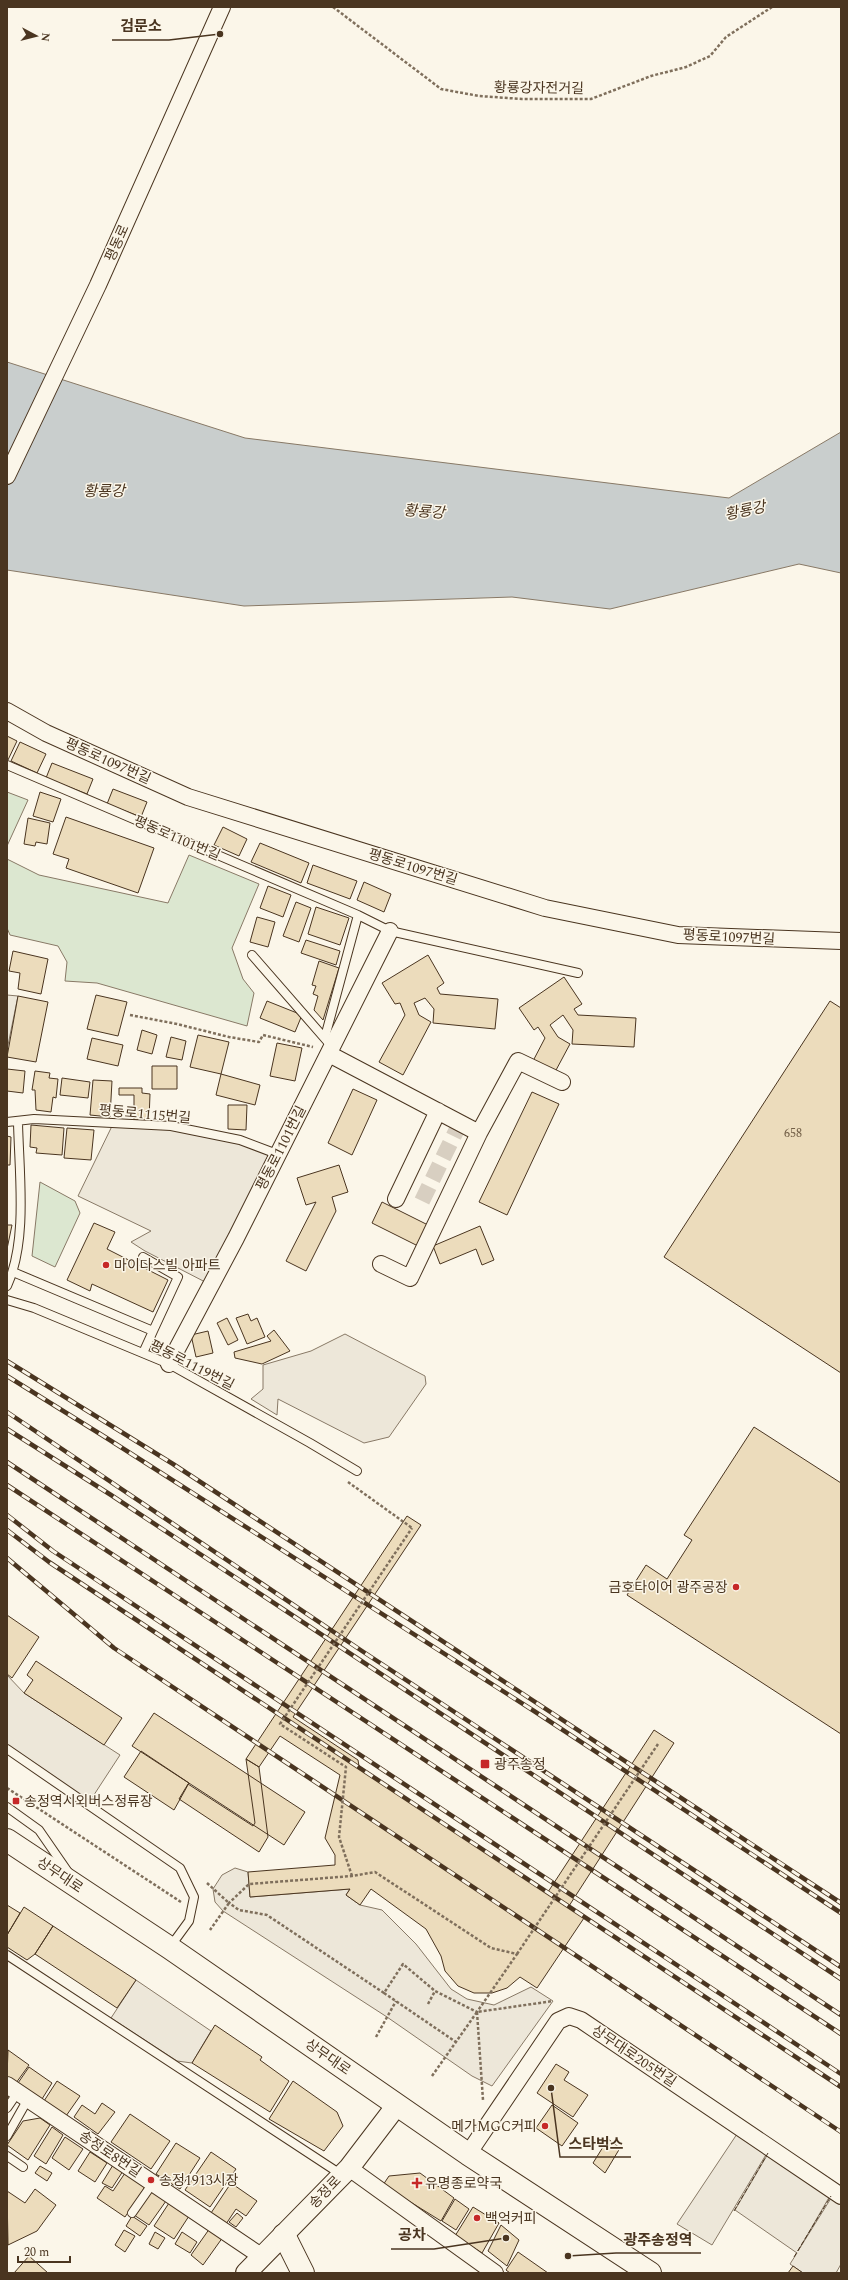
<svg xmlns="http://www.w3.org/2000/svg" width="848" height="2280" viewBox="0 0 848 2280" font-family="Spectral,'Noto Sans KR',serif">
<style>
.green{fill:#dce7d0;stroke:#887966}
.parking{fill:#ede7d9;stroke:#887966}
.water{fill:#c9cecd;stroke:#887966}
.building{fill:#ecdcbc;stroke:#4a3520}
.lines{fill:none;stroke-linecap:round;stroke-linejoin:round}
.minor-tunnel{stroke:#d8cfc1;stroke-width:16;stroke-dasharray:16 8;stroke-linecap:butt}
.service-casing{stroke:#4a3520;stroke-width:10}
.minor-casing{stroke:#4a3520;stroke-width:18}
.tertiary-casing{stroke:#4a3520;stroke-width:22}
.secondary-casing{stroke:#4a3520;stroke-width:24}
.path{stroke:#7f6f5c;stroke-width:2.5;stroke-dasharray:3 2;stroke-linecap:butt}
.service{stroke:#fbf6e9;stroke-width:8}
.minor{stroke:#fbf6e9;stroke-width:16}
.tertiary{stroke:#fbf6e9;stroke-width:20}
.secondary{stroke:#fbf6e9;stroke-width:22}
.rail-casing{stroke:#4a3520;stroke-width:4.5}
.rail{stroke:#fbf6e9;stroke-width:3;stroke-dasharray:9;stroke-linecap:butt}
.path-bridge{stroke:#7f6f5c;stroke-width:2.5;stroke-dasharray:3 2;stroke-linecap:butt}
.fence{stroke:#4a3520;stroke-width:1;stroke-dasharray:5 2;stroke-linecap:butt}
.poi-dot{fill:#c62828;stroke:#fbf6e9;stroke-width:1.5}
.labels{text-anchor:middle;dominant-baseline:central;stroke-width:3;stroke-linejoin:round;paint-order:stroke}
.number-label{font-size:12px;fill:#725f47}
.street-label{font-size:14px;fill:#4a3520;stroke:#fbf6e9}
.poi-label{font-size:14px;fill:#4a3520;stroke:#fbf6e9;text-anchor:start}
.water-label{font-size:15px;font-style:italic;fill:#4a3520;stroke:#fbf6e9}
.leader{fill:none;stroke:#4a3520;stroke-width:1.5}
.callout-dot{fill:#4a3520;stroke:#fbf6e9;stroke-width:1.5}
.callout-label{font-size:15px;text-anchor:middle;font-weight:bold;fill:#4a3520;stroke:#fbf6e9;stroke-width:3;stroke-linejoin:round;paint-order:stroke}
</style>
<rect width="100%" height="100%" fill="#fbf6e9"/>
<path class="green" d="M7,792L28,800L7,846Z
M189,855L259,884L232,948L243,979L254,993L247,1026L97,983L65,981L67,962L58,946L10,935L7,928V859L39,875L168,903Z
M40,1182L75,1201L80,1213L55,1267L32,1256Z"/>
<path class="parking" d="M7,995L18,996L7,1050Z
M113,1124L171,1126L240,1140L277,1154L211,1285L145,1251L131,1242L151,1231L78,1196Z
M345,1334L425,1376L426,1384L389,1437L364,1443L278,1399L277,1415L251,1399L263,1389V1365L311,1351Z
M7,1675L24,1693L120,1755L88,1804L7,1749Z
M235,1868L248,1872L250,1897L350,1889L346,1895L360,1905L382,1910L416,1944L451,1989L467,1999L494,2005L531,1987L553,2001L492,2086L472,2076L387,2017L223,1911L215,1902L213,1889L222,1875Z
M136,1980L211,2031L192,2063L177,2061L111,2018Z
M737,2134L767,2153L712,2245L677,2224Z
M769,2152L831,2194L798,2251L833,2195L841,2201V2264L836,2273H803L790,2264L797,2253L735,2210Z"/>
<path class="water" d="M7,362L245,438L729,498L841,432V573L799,564L610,609L512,597L244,606L7,570Z"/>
<path class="building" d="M7,736L17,741L7,762Z
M20,742L46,754L37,773L11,761Z
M52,763L93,779L87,794L46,778Z
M113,789L147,802L141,817L107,804Z
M40,792L61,799L53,822L33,816Z
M66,817L154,848L138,893L66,868L69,859L53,854Z
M28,818L50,823L47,844L36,842L35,846L24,844Z
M223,827L247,839L239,856L214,845Z
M260,843L309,863L301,883L251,862Z
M313,865L357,881L350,899L307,883Z
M364,882L391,894L384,912L357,900Z
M268,886L291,895L283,917L260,908Z
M296,902L311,908L299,942L283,936Z
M316,907L349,918L340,945L308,934Z
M257,917L275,922L268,947L250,942Z
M306,940L340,951L336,965L301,953Z
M13,951L48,959L41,994L18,989L20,973L9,971Z
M428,955L444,983L437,988L440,994L498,999L495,1029L433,1023L434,1009L425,998L414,1003L419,1015L431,1022L403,1075L379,1062L405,1015L400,1003L395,1004L382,983Z
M319,961L339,968L323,1020L314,1010L318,996L313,994L316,986L312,985Z
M564,977L582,1004L574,1009L578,1015L636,1018L634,1047L572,1044L573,1030L563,1015L550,1025L558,1037L570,1044L555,1072L533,1061L545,1038L538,1027L534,1030L519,1008Z
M96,995L127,1002L118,1036L87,1029Z
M18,996L48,1002L36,1062L7,1057Z
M267,1001L302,1015L295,1032L260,1018Z
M830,1001L841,1008V1373L664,1257Z
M142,1030L157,1035L152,1054L137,1050Z
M198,1035L229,1042L221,1074L190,1067Z
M171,1037L186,1041L182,1060L166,1057Z
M92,1038L123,1045L118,1066L87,1059Z
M277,1043L302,1048L295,1081L270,1076Z
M152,1066H177V1089H152Z
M7,1069L25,1071L23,1093L7,1091Z
M35,1071L50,1073L49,1078L58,1079L56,1098L53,1097L51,1112L36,1110L35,1090H32Z
M221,1074L260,1085L255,1105L216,1095Z
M62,1078L90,1082L88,1098L60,1095Z
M93,1080L112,1081L110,1117L90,1115Z
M119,1088H142V1093L150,1094L149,1120H134V1095H119Z
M353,1089L377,1100L352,1155L328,1143Z
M532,1092L559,1104L507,1215L479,1202Z
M228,1105H247L246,1130L228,1129Z
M31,1125L64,1128L62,1155L36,1153L37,1148L30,1147Z
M67,1128L94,1130L91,1160L64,1158Z
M7,1136L11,1137L10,1165H7Z
M339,1165L348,1192L332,1197L336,1211L306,1271L286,1261L316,1202L306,1205L297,1178Z
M382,1202L430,1226L420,1247L372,1223Z
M94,1223L115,1232L107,1249L168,1280L153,1312L92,1284L90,1291L67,1280Z
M7,1225H12L7,1249Z
M480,1226L494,1260L482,1265L476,1249L440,1264L433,1246Z
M248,1314L251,1321L257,1318L265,1337L247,1344L236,1318Z
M227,1318L238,1340L228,1345L217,1323Z
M274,1330L290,1351L262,1364L235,1358L234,1352L271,1341L267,1336Z
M208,1331L213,1353L196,1357L191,1335Z
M754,1427L841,1483V1734L627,1595L646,1565L667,1579L692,1540L684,1535Z
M407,1516L421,1525L293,1717L358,1760L359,1766L584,1918L537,1988L520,1977L507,1988L492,1993H474L458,1986L445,1971L441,1956L426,1929L371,1889L360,1905L346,1895L350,1889L250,1897L248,1872L335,1865V1855L325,1838L340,1775L280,1736L259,1767L246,1759Z
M7,1615L39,1637L12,1678L7,1674Z
M36,1661L122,1718L104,1745L24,1693L33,1680L27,1675Z
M154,1713L305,1812L284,1845L132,1746Z
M654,1730L674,1743L569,1906L548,1892Z
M141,1751L189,1783L174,1810L124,1777Z
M246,1759L259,1767L268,1837L259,1852L179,1799L188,1784L253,1826L255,1823Z
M7,1905L20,1913L7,1935Z
M24,1907L53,1926L35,1954L27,1960L7,1947V1935Z
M53,1926L136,1980L117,2008L35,1954Z
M215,2025L262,2057L260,2060L289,2081L270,2112L192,2063Z
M8,2050L29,2065L16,2083L7,2077Z
M556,2064L569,2072L564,2080L588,2095L573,2117L537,2093Z
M29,2067L52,2083L42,2099L18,2083Z
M57,2081L80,2096L66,2116L44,2101Z
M293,2081L337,2112L343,2126L324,2151L269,2119Z
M102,2103L115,2112L98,2134L74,2117L82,2105L95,2114Z
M552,2105L578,2123L562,2146L536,2128Z
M130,2114L170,2141L151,2169L111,2142Z
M40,2118L50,2125L28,2160L7,2145L23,2121Z
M52,2127L63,2135L46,2164L34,2156Z
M65,2137L83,2149L69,2170L52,2158Z
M608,2139L620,2148L605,2173L593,2163Z
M176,2143L200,2158L180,2189L156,2174Z
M90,2152L107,2163L95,2182L78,2171Z
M211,2152L236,2169L210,2207L185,2190Z
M113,2165L123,2171L112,2188L102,2183Z
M40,2166L52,2173L47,2181L35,2173Z
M125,2173L145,2187L125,2217L97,2198L105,2186L113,2191Z
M420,2173L454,2198L441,2221L383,2185L389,2176Z
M231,2183L257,2201L246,2216L236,2209L226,2224L211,2213Z
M35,2189L56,2205L37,2231L8,2245L7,2191L25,2203Z
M151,2190L166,2201L149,2225L134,2215Z
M455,2199L469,2209L456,2230L442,2221Z
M169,2203L189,2216L174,2239L154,2226Z
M473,2207L499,2223L482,2253L455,2236Z
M237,2213L243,2218L236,2227L229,2222Z
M132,2216L147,2226L140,2236L126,2226Z
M501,2225L519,2240L507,2266L488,2251Z
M210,2228L223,2237L203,2265L191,2255Z
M124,2230L135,2236L125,2252L115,2245Z
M155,2232L165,2238L158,2249L149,2244Z
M182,2232L197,2242L190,2253L175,2244Z
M518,2252L548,2273H510L506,2270Z
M29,2256L48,2273H14Z
M793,2266L803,2273H788Z"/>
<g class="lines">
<path class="minor-tunnel" d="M422,1201L460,1123"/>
<g class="service-casing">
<path id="service" d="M7,765L358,915L390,931L578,973
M252,955L327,1041
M325,1037L358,915
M7,1122L34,1119L171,1126L240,1140L277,1154
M13,1272L153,1331L178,1277L143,1257
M7,1286C28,1240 19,1173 18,1122
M7,1300L34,1308L169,1364L310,1443L357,1471
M143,1353L153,1331
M7,1749L180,1868L194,1897L189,1921L170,1947
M7,1807L39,1830L68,1872
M7,1955L342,2175
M7,2108L18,2092
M7,2136L28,2099
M7,2156L23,2167
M132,2213L153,2183"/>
</g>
<g class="minor-casing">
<path id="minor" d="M7,476L98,285L222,7
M7,711L46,733L188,797L545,908L678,935L841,941
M329,1054L479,1133L518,1061L562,1082
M396,1199L438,1111
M381,1264L410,1278L479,1133
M169,1364L236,1238L390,931
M7,2085L261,2256
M468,2154L558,2021L569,2016L581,2020L841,2196
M349,2168L495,2273"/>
</g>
<g class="tertiary-casing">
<path id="tertiary" d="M246,2273L349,2168L397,2105"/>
</g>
<g class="secondary-casing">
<path id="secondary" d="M7,1840L170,1948L468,2154L650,2273
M284,2235L303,2273"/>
</g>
<path class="path" d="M333,7L441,89L479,96L522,99H591L651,76L686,67L710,56L726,37L772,7
M130,1015L177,1024L229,1037L259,1042L263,1035L313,1047
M348,1482L412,1528
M7,1788L181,1902
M207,1883L229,1903L210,1930
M384,1993L456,2042
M428,2004L435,1991L477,2012L517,1954L491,1948L375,1872L352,1876L249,1884L229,1903L239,1910L267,1915L384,1993L403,1964L435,1991
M477,2012L483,2100
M376,2037L396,2001
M432,2076L477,2012L553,2001"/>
<use href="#service" class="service"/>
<use href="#minor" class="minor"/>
<use href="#tertiary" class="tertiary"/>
<use href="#secondary" class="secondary"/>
<g class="rail-casing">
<path id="rail" d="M7,1361L173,1464L841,1903
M7,1376L105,1437L534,1711L841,1913
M7,1412L362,1651L841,1967
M7,1429L111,1495L841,1979
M7,1462L841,2015
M7,1485L841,2034
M7,1515L53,1551L841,2074
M7,1530L49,1562L841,2087
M7,1558L114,1648L841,2132"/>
</g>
<use href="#rail" class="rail"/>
<path class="path-bridge" d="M352,1876L339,1837L346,1767L280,1724L412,1528
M517,1954L658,1744"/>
<path class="fence" d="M734,2211L768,2153
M794,2257L831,2196"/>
</g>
<g class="poi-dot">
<circle cx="106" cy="1265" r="4"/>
<circle cx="736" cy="1587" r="4"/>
<rect x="480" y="1759" width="10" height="10" rx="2"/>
<rect x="12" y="1797" width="8" height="8" rx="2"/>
<circle cx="545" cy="2126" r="4"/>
<circle cx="151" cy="2180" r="4"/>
<path d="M415 2177h4v4h4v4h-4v4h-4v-4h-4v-4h4z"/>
<circle cx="477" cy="2218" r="4"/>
</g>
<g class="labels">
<g class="number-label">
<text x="793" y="1133">658</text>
</g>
<g class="street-label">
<text transform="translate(539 88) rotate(1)">황룡강자전거길</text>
<text transform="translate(117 243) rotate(-66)">평동로</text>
<text transform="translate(108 761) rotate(24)">평동로1097번길</text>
<text transform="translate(177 838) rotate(23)">평동로1101번길</text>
<text transform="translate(413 867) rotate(17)">평동로1097번길</text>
<text transform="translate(729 937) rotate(3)">평동로1097번길</text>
<text transform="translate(145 1114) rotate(5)">평동로1115번길</text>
<text transform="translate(281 1148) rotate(-63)">평동로1101번길</text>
<text transform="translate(192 1365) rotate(27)">평동로1119번길</text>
<text transform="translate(60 1875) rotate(34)">상무대로</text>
<text transform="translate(634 2056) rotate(34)">상무대로205번길</text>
<text transform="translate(328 2057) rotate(35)">상무대로</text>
<text transform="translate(110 2154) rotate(34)">송정로8번길</text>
<text transform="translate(325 2192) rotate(-46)">송정로</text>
</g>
<g class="poi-label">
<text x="114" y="1265">마이다스빌 아파트</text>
<text x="728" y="1587" text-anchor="end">금호타이어 광주공장</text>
<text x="494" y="1764">광주송정</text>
<text x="24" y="1801">송정역시외버스정류장</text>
<text x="537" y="2126" text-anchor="end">메가MGC커피</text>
<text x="159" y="2180">송정1913시장</text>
<text x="425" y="2183">유명종로약국</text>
<text x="485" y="2218">백억커피</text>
</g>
<g class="water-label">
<text x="104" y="491">황룡강</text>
<text transform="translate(745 511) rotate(-12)">황룡강</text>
<text transform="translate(424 512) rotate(4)">황룡강</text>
</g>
</g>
<path class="leader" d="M220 34L169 40H112M551 2088L560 2157H631M506 2238L434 2249H391M568 2256L616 2253H701"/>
<g class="callout-dot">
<circle cx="220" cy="34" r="4"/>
<circle cx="551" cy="2088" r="4"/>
<circle cx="506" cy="2238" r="4"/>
<circle cx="568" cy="2256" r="4"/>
</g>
<g class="callout-label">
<text x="141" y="31">검문소</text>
<text x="596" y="2149">스타벅스</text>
<text x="412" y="2240">공차</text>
<text x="658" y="2245">광주송정역</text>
</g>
<rect width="848" height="2280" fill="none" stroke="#4a3520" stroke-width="16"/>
<g transform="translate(36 36) rotate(97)" stroke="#fbf6e9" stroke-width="3" paint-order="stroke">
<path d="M0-3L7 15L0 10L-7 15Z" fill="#4a3520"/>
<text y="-6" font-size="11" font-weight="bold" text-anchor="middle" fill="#4a3520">N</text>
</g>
<path d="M18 2256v6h52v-6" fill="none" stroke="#4a3520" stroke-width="2"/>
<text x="24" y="2256" font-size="12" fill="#4a3520" stroke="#fbf6e9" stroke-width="3" paint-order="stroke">20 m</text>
</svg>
